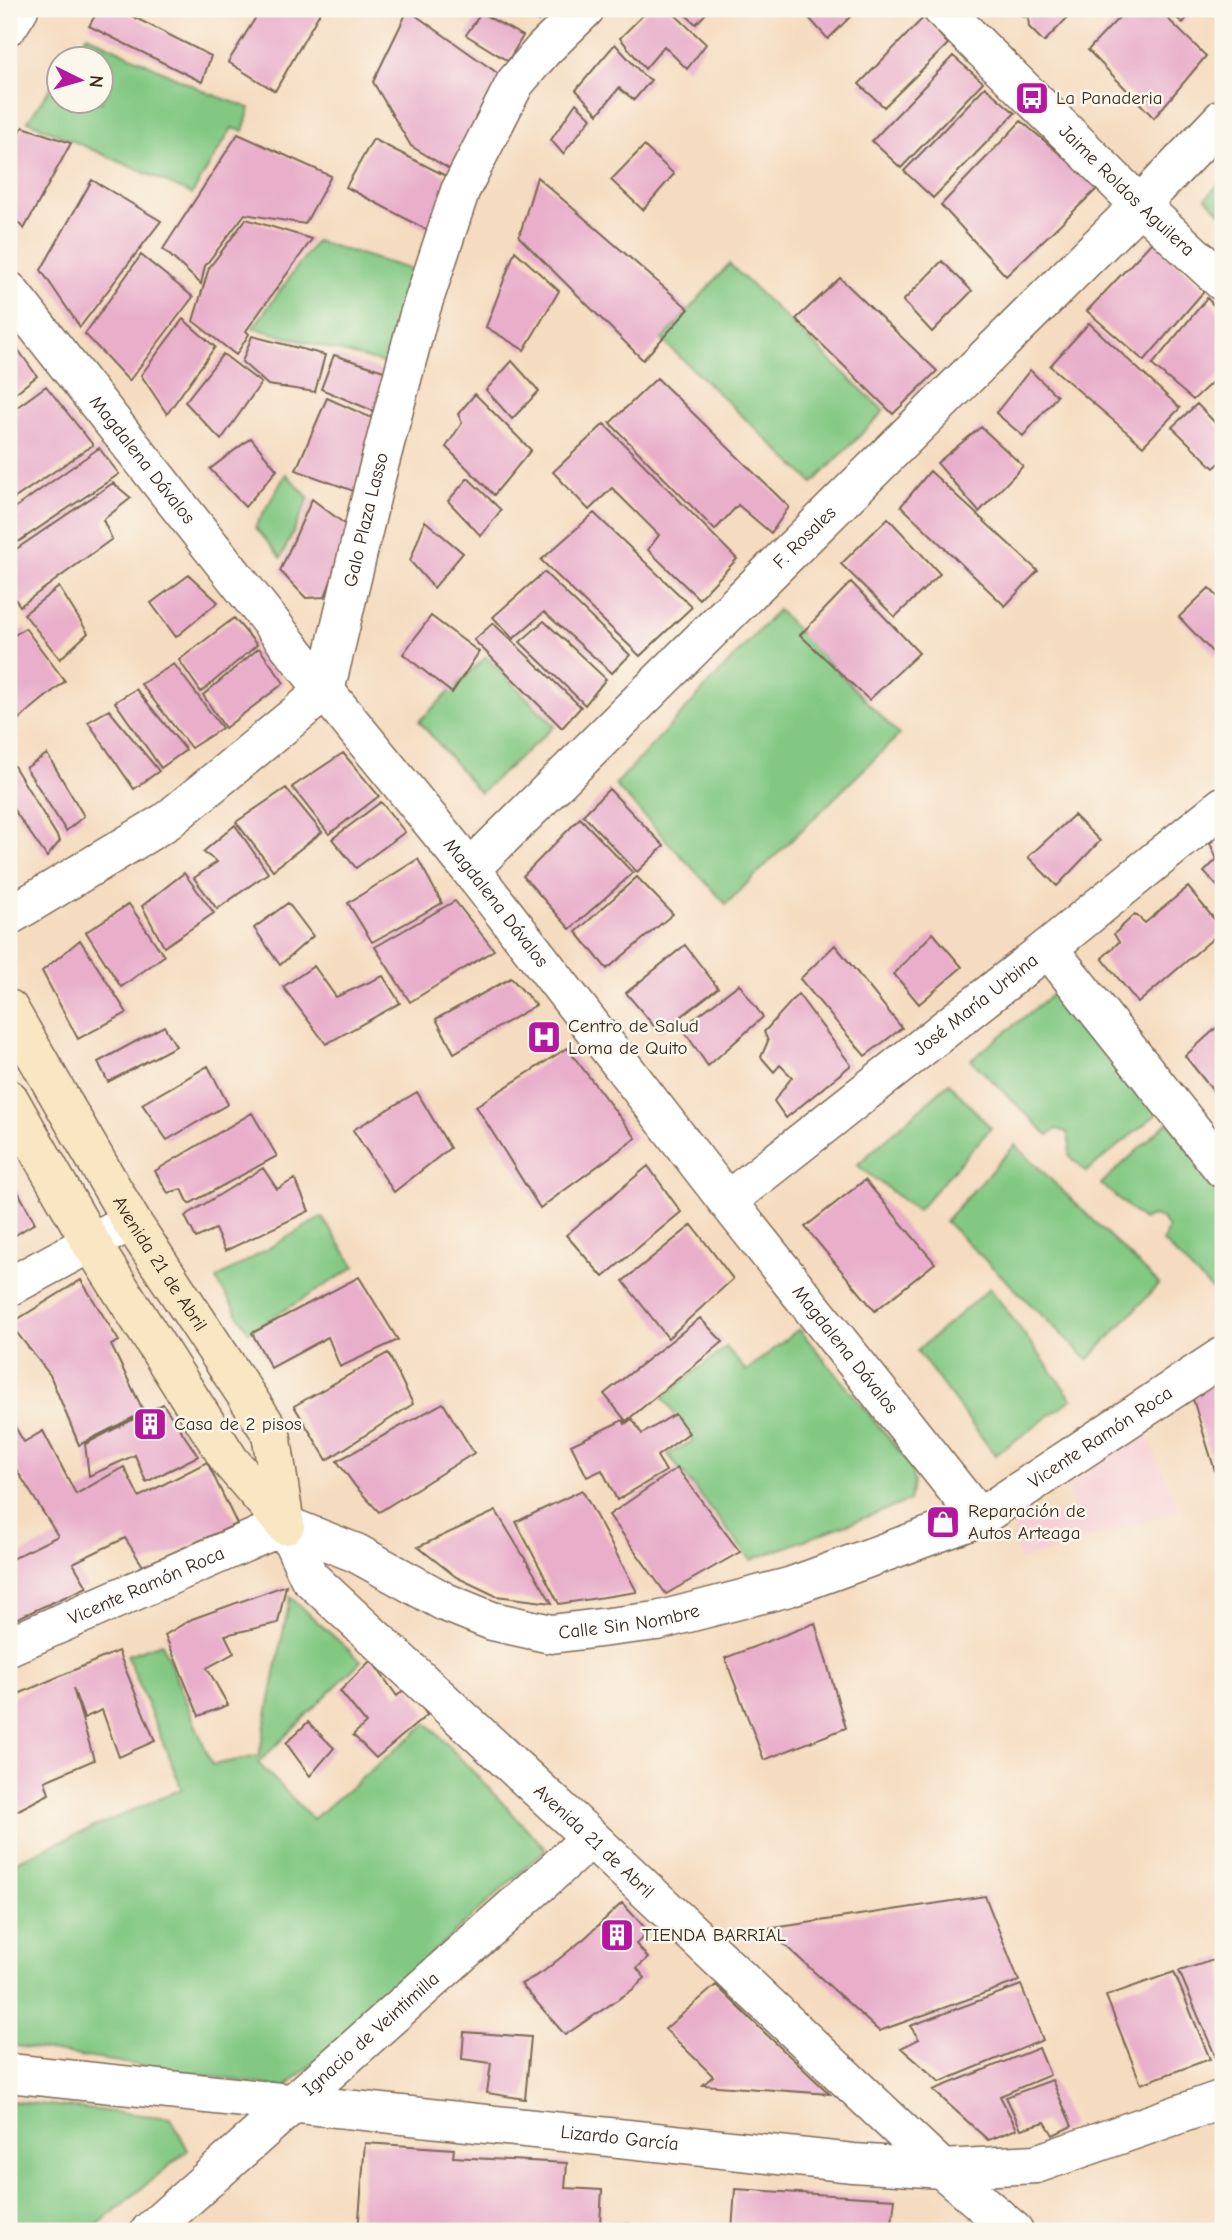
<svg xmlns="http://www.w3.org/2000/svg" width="1232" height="2240" viewBox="0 0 1232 2240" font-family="'Comic Neue',sans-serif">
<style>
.built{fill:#f7cfd5}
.green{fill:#82c883;stroke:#5e7950;stroke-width:2}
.building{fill:#e8aeca}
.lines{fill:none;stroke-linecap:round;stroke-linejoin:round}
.street-casing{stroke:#7c6856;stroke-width:41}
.secondary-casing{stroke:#7c6856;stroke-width:41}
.street{stroke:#fff;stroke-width:38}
.secondary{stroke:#f9e7c3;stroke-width:38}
.labels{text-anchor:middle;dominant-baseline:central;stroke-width:5;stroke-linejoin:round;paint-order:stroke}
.poi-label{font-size:19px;fill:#3b2a1e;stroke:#fbf7ec;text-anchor:start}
.street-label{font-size:19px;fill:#3b2a1e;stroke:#fbf7ec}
</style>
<rect width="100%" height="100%" fill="#fbf7ec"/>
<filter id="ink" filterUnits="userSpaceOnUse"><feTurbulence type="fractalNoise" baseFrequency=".0143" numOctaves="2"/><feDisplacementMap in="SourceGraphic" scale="14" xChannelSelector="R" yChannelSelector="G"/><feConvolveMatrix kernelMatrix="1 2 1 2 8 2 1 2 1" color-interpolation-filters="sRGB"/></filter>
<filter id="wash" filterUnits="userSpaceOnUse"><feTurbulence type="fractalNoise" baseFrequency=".00686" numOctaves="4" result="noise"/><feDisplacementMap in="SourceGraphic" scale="28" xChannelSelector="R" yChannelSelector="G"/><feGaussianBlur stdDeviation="1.57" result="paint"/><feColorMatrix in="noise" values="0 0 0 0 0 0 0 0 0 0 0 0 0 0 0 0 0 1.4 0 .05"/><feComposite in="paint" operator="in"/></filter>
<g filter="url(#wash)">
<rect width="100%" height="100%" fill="#f5dbbf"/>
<path class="built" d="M1146,1432L1179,1511L1020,1560L1013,1528L1074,1509L1068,1486Z"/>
<path class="green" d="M87,35L208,93L250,108L243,131L232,128L192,194L28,121L59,75L60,102H102V60L70,59Z
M1223,179V215L1206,198Z
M316,241L425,274L394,366L253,328Z
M729,264L884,411L813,483L662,340Z
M286,474L309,498L281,558L255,527Z
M778,610L899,735L726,904L615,785Z
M486,657L555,726L480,793L419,721Z
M1059,989L1158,1113L1086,1172L1069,1155L1070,1145L1067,1132L1057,1129L1048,1135L971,1060Z
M949,1083L991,1128L917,1211L857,1165Z
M1168,1122L1223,1190V1289L1216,1294L1163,1242L1168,1228L1161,1218L1151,1216L1143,1220L1101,1184Z
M1015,1145L1159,1284L1088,1360L945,1221Z
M322,1217L355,1267L249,1332L216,1279Z
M990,1288L1072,1399L995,1455L917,1351Z
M799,1329L910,1464L914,1483L909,1501L751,1560L668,1454L693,1441L663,1397L726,1347L746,1371Z
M290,1597L361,1661L258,1763L313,1819L427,1723L546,1849L285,2088L9,2045V1864L182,1789L127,1655L162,1643L212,1765L259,1756Z
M9,2101L171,2118L188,2150L90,2231H9Z"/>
<g id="blocks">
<path class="building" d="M99,9H118L211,56L202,82L89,26Z
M261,9H322L275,91L228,62Z
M522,9H548L538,21Z
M649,9H669L706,44L687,69L664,46L645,69L620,38Z
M679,9H710L696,24Z
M801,9H858L828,39Z
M1014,9H1076L1044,42L1029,27L1028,16L1023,17Z
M1127,9H1158L1206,56L1154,118L1088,50Z
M1166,9H1193L1183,23Z
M408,10L503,77L456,173L411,146L373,82Z
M481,13L523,36L508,61L466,35Z
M924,17L948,44L884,107L859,84Z
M615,44L643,75L651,80L634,100L619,88L598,114L576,90Z
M953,56L983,82L901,168L872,141Z
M985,87L1015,113L933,198L904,171Z
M576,103L591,118L563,154L551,140Z
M1021,121L1099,187L1006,276L941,205Z
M23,127L71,143L24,229L9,213V146Z
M238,134L331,176L305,224L245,214L205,266L201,284L163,249Z
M373,139L454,180L427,230L346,187Z
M644,146L674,174L643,210L611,180Z
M537,177L689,309L643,360L519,237Z
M92,180L161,221L80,327L41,270Z
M246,219L312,239L246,331L249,334L236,355L193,321L209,268Z
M1154,240L1205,290L1144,361L1087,311Z
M515,251L559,291L524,350L486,327Z
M141,255L193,297L129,381L85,334Z
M942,261L972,291L932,332L903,301Z
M840,278L937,371L893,414L796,319Z
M1207,298L1223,316V372L1193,400L1152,365Z
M183,319L215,347L167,414L141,375Z
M1089,323L1180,408L1143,446L1050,366Z
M252,336L325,355L315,392L268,385L242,362Z
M9,337L37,376L9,398Z
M223,354L261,383L221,440L185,402Z
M334,355L393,374L383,415L321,389Z
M512,361L539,391L512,419L486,390Z
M1030,370L1057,396L1023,436L996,413Z
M657,378L789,507L771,533L738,505L715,530L610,423Z
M46,386L93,445L9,502V413Z
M475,394L531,450L494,495L446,447L462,423L458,414Z
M327,398L381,422L359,493L296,470Z
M1197,404L1223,431V460L1214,468L1172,427Z
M604,424L737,559L699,599L648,550L659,535L612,488L589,510L553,472Z
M981,427L1023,466L979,512L937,463Z
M251,438L277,470L245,507L210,469Z
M99,448L119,474L9,548V512Z
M930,471L1038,571L1005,606L901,506Z
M468,478L501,510L481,536L448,501Z
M113,483L131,498L103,520L112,539L20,606L9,590V554Z
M312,499L350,528L325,597L306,598L280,571Z
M594,513L692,607L640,656L541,560Z
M888,518L940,574L895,617L841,564Z
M425,521L463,553L434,588L410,561Z
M544,572L630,655L612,673L544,612L513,639L493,617Z
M189,575L218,602L176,637L151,603Z
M851,582L919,653L869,700L800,635Z
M59,587L88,633L60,659L24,614Z
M1209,588L1223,602V647L1216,656L1179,617Z
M431,616L479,652L452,693L403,654Z
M234,618L257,645L201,692L179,660Z
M544,621L606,679L585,705L520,642Z
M493,623L581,707L562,728L474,640Z
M25,628L65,681L9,727V639Z
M259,648L284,683L225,728L203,695Z
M174,664L222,728L191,748L141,684Z
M136,689L186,750L161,768L115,702Z
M109,710L159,771L134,789L88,722Z
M343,753L379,796L329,834L292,787Z
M47,754L84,816L66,831L26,768Z
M9,758L60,841L47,857L9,803Z
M286,788L322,832L273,870L236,822Z
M609,789L664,846L637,872L583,815Z
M381,802L405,832L356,868L332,839Z
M1074,815L1100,841L1057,886L1028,857Z
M580,818L633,873L570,929L523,876Z
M235,825L268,873L217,909L194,878L217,862L203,852Z
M1223,832V892L1204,872L1217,859L1210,843Z
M418,859L442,903L372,942L348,903Z
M184,873L214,913L164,947L142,906Z
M637,877L673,914L607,969L576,932Z
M1188,887L1223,930L1138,1003L1102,958L1119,942L1114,934L1135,914L1145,923Z
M455,901L494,950L410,1002L375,947Z
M288,903L313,936L280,965L254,928Z
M129,904L164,956L121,987L86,932Z
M933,933L962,967L919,1004L894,974Z
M80,940L127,1013L78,1039L42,971Z
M685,945L718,988L660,1033L626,993Z
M835,945L902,1028L865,1056L800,979Z
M314,966L336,997L383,976L400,1003L326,1044L283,987Z
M511,978L536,1005L454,1053L436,1019Z
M739,984L763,1017L708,1066L682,1028Z
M798,994L851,1065L786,1118L774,1101L792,1077L780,1065L774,1072L761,1057L768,1041L764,1032Z
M1223,1022V1093L1218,1097L1185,1056Z
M164,1026L176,1046L108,1082L98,1062Z
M567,1048L636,1138L540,1208L476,1106Z
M208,1066L228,1104L167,1140L142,1104Z
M417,1092L450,1148L394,1192L353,1130Z
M252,1113L277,1156L189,1204L182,1189L168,1193L155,1171Z
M648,1166L681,1212L603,1277L566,1235Z
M263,1168L277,1189L295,1179L309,1211L225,1251L215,1229L196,1238L185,1216Z
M865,1180L935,1263L875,1311L805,1227Z
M16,1188L35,1223L9,1239V1192Z
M692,1225L733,1279L668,1338L623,1281Z
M359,1277L398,1340L340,1367L328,1337L271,1368L252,1333Z
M81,1280L119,1341L111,1345L144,1412L79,1445L50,1375L10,1324Z
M700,1318L723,1342L626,1421L604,1394Z
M388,1353L413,1404L327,1460L294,1406Z
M1223,1376V1497L1192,1396Z
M443,1403L474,1453L379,1512L356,1487L337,1461Z
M163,1404L198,1456L146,1482L135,1455L89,1476L85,1444Z
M675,1414L689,1433L657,1456L666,1471L617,1500L602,1470L587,1477L571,1445L623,1420L625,1424L632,1419L642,1434Z
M9,1417L24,1442L43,1431L76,1494L124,1467L139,1497L207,1462L237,1524L143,1566L125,1538L73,1563L87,1587L9,1622V1560L58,1536L16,1469L9,1473Z
M677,1468L740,1552L666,1594L609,1515Z
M582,1490L637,1592L559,1604L516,1522Z
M496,1511L552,1603L496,1596L456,1577L418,1547Z
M286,1585L278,1623L225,1635L234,1653L207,1668L228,1705L199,1716L165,1635L192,1619Z
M815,1623L846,1728L764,1760L725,1658Z
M118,1651L155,1741L119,1757L102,1710L84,1718L73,1688L94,1760L45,1781L49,1794L9,1815V1698Z
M371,1660L397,1696L408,1686L427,1715L376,1758L353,1735L366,1723L340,1691Z
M308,1722L334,1748L310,1776L286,1743Z
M985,1896L1019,1981L879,2031L767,1929Z
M622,1903L649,1932L636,1944L648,1958L637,1968L645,1978L632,1990L565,2035L521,1984L543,1972L586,1937Z
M1223,1957V2055L1216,2058L1179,1971Z
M1174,1972L1210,2059L1141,2084L1106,1996Z
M716,1985L765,2033L830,2094L703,2085L713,2076L665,2029Z
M1021,1985L1043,2040L940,2082L901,2048L919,2039L910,2026Z
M464,2032L531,2037L525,2099L487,2093L491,2063L462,2059Z
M1039,2048L1050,2075L1000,2096L1017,2129L988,2140L933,2090Z
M1052,2080L1072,2126L1053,2135L1045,2122L1021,2129L1006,2097Z
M365,2143L454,2149L453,2157L567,2163L565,2188L602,2190L600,2223L629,2224V2231H358Z
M735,2189L895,2199L891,2231H732Z"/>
</g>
</g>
<g filter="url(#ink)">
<use href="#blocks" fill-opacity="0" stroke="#7c6856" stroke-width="2"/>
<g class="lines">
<g class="street-casing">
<g id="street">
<path id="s1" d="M942,9L1140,205L1223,282"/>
<path d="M9,25L19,9"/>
<path id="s2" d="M9,291L325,691L470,869L727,1201L979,1518"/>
<path id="s3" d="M470,869L1140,205L1223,118"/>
<path id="s4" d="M9,916L167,821L325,691L374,485L418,318L460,191L515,83L543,50L585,9"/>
<path d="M1048,948L1223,1169"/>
<path id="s5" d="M727,1201L1048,948L1223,806"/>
<path d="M9,1287L131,1221"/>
<path id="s6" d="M285,1525L356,1553L445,1602L492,1621L551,1634L657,1621L789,1587L979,1518L1223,1356"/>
<path id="s7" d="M285,1525L309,1577L591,1838L942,2169L1014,2231"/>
<path id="s8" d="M9,1646L285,1525"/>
<path id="s9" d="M9,2073L853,2163L942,2169L1036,2164L1223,2099"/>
<path id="s10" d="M150,2231L591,1838"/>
</g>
</g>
<g class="secondary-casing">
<g id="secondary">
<path id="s11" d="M9,1009L131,1221L271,1433L285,1525"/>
<path d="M9,1099L91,1243L230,1461L285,1525"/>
</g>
</g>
<use href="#street" class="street"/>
<use href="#secondary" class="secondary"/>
</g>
</g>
<defs>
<g id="bus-square" transform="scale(1.75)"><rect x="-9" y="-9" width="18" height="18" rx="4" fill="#b5179e" stroke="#fbf7ec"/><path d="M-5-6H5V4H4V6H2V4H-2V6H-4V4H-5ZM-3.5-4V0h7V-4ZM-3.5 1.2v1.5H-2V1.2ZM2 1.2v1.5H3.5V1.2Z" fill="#fff"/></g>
<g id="hospital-square" transform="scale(1.75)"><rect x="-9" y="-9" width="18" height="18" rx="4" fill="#b5179e" stroke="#fbf7ec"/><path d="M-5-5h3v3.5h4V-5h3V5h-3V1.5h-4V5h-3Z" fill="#fff"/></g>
<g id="building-square" transform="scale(1.75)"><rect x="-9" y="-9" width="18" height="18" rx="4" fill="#b5179e" stroke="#fbf7ec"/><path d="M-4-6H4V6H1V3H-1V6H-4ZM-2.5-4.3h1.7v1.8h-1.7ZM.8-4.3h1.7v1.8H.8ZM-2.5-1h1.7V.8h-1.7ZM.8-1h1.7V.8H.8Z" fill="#fff"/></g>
<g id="shop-square" transform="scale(1.75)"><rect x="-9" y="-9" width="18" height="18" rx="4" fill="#b5179e" stroke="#fbf7ec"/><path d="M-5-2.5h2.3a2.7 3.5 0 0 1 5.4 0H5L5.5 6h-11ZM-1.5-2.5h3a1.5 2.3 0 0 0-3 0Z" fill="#fff"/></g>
</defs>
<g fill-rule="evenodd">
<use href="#bus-square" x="1032" y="98"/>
<use href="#hospital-square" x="544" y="1037"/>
<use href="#building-square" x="150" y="1424"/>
<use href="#shop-square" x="943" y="1522"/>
<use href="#building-square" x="617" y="1935"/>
</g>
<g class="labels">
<g class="poi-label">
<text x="1056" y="98">La Panaderia</text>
<text x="568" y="1026">Centro de Salud<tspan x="568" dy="22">Loma de Quito</tspan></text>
<text x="174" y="1424">Casa de 2 pisos</text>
<text x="968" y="1511">Reparación de<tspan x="968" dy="22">Autos Arteaga</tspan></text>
<text x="642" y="1935">TIENDA BARRIAL</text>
</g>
<g class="street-label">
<text stroke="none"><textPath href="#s1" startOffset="259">Jaime Roldos Aguilera</textPath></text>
<text stroke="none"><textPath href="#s2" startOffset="215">Magdalena Dávalos</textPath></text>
<text stroke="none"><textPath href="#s4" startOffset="565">Galo Plaza Lasso</textPath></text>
<text stroke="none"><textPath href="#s3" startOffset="471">F. Rosales</textPath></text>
<text stroke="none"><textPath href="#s2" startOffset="782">Magdalena Dávalos</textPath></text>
<text stroke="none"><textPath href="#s5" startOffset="317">José María Urbina</textPath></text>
<text stroke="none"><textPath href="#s11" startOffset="296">Avenida 21 de Abril</textPath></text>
<text stroke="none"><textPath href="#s2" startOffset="1349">Magdalena Dávalos</textPath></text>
<text stroke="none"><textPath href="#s6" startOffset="880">Vicente Ramón Roca</textPath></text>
<text stroke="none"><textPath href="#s8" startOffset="150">Vicente Ramón Roca</textPath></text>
<text stroke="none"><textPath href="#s6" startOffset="368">Calle Sin Nombre</textPath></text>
<text stroke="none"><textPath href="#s7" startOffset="446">Avenida 21 de Abril</textPath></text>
<text stroke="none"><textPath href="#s10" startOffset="296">Ignacio de Veintimilla</textPath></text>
<text stroke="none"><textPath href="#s9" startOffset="614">Lizardo García</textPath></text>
</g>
</g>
<rect width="1232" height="2240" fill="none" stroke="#fbf7ec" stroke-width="35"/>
<g transform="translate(80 80) rotate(95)"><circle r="33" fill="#fbf7ec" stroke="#aea59a" stroke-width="2"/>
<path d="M0-5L12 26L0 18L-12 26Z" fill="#b5179e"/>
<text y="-10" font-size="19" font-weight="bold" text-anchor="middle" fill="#3b2a1e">N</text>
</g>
</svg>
